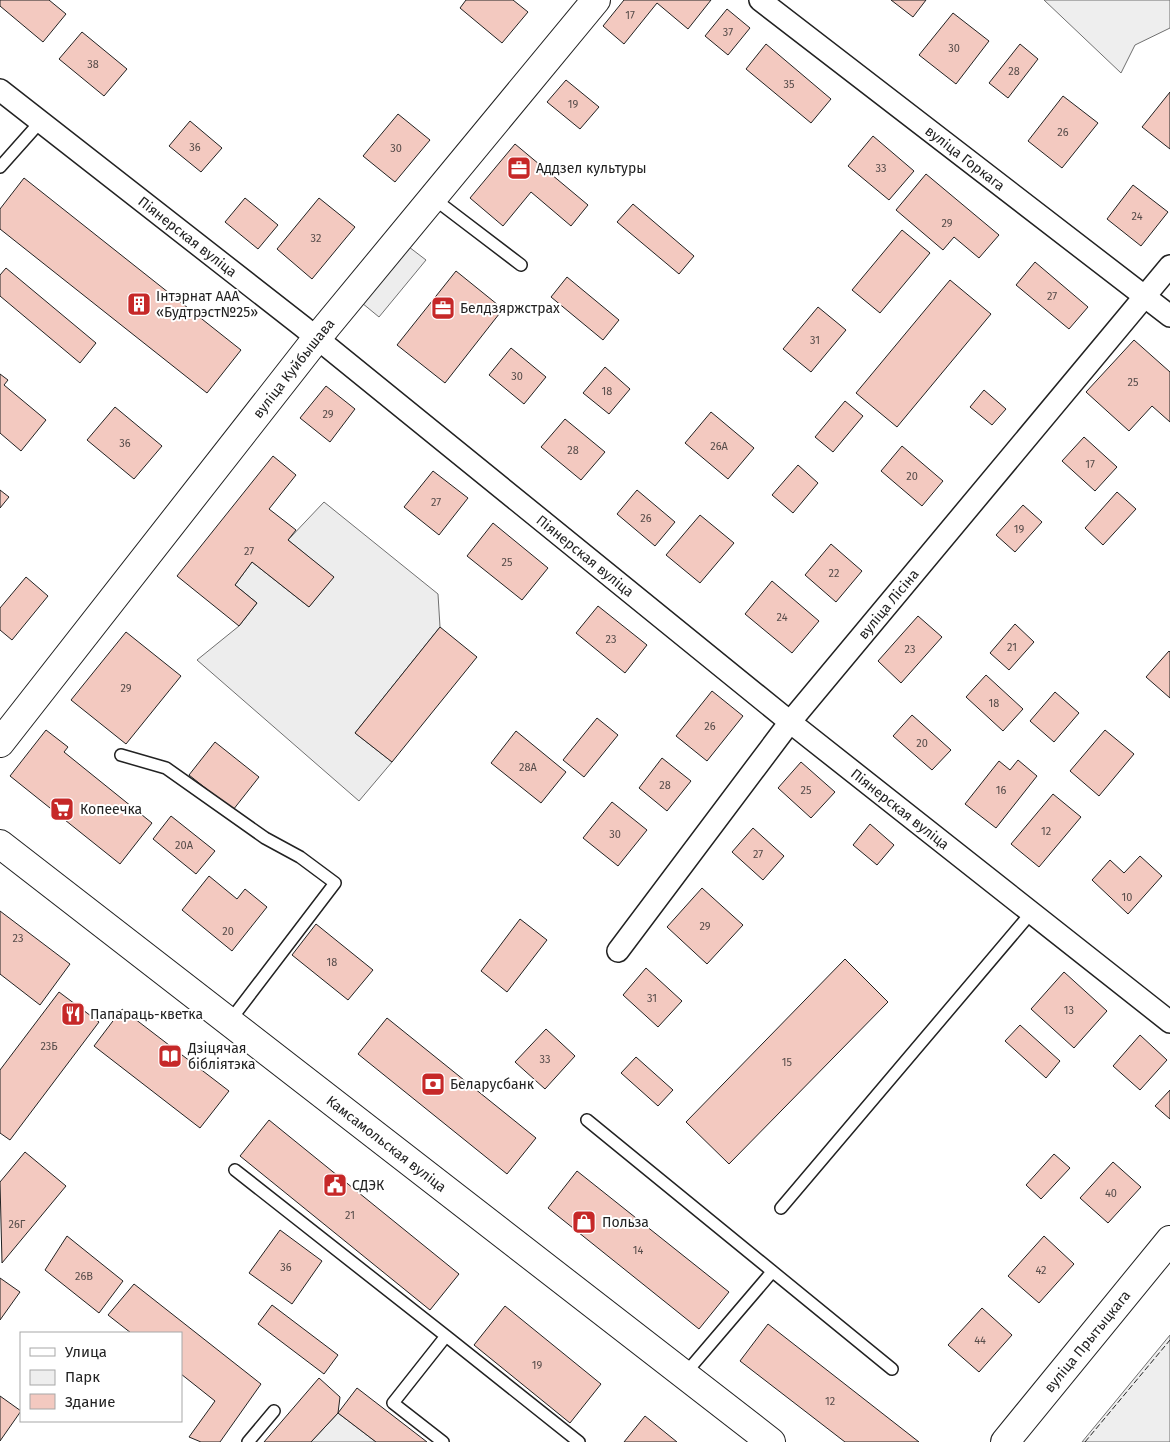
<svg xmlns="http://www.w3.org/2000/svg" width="1170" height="1442" viewBox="0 0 1170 1442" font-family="'Fira Sans',sans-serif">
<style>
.green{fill:#eee;stroke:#6f6f6f}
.parking{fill:#ededed;stroke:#6f6f6f}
.building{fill:#f3c9c0;stroke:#222}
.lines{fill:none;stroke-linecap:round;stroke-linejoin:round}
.lane-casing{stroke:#222;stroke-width:14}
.street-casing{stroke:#222;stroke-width:24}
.secondary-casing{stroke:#222;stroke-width:30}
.lane{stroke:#fff;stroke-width:11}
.street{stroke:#fff;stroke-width:21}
.secondary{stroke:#fff;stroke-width:28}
.fence{stroke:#222;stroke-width:1;stroke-dasharray:6 2.5;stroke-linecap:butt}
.labels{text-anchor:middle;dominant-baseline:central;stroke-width:4;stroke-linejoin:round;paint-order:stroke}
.number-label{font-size:11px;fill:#564c4a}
.street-label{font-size:14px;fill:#222;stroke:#fff}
.poi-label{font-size:14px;fill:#222;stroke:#fff;text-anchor:start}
</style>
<rect width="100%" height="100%" fill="#fff"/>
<path class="green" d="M1044,0H1170V28L1135,45L1121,73Z
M1170,1335V1442H1082Z
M338,1413L376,1442H311Z"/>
<path class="parking" d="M409,247L426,260L379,317L362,303Z
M324,502L438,594L440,627L355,733L392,762L359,801L197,660L239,626L257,603L235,585L252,562L309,607L333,577L288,540Z"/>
<path class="building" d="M0,0H49L66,14L43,42L0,6Z
M466,0H513L528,12L502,43L460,8Z
M624,0H711L688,29L657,3L624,44L603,26Z
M891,0H926L913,17Z
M727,9L750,28L728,55L705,36Z
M953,13L989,41L956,84L919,55Z
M82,32L127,69L104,96L59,59Z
M766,44L831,99L811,123L746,69Z
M1020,44L1038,59L1008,98L989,83Z
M566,80L599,107L580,129L547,102Z
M1170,92V149L1142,127Z
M1063,96L1098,123L1062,168L1028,141Z
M398,114L430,140L395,182L363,156Z
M190,121L222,148L201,172L169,146Z
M873,136L914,171L889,200L848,166Z
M515,144L588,205L571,226L531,192L503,226L470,198Z
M926,174L999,235L979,258L954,237L943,250L896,210Z
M24,178L241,350L207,393L0,229V209Z
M1133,185L1168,212L1141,246L1107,219Z
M245,198L278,225L258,249L225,222Z
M319,198L355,227L312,279L277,249Z
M633,204L694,256L679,274L617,222Z
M902,230L930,253L880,313L852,290Z
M1035,262L1088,307L1069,329L1016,285Z
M6,268L96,343L80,363L0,296V275Z
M456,271L503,309L445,383L397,345Z
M567,277L619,320L603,340L551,297Z
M950,280L991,314L897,427L856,393Z
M818,307L846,330L811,372L783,349Z
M1134,340L1170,372V422L1152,406L1129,431L1086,392Z
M511,348L546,377L524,404L489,375Z
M605,367L630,389L609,414L583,393Z
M0,374L8,380L4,385L46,420L21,451L0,433Z
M326,386L355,409L330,442L300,418Z
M984,390L1006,409L992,425L970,407Z
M845,401L863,416L833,452L815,437Z
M115,407L162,446L134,479L87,440Z
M711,412L754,448L728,479L685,443Z
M565,419L605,452L581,480L541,447Z
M1084,437L1117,467L1095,491L1062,461Z
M902,446L943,481L922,506L881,471Z
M273,456L296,475L269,509L296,530L288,540L334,577L309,607L252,562L235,585L257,603L239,626L177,576Z
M798,465L818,483L793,513L772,495Z
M433,471L468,498L439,535L404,507Z
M0,490L9,497L0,508Z
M637,490L675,522L655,546L617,514Z
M1117,492L1136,509L1103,545L1085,528Z
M1023,505L1042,522L1015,552L996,535Z
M700,515L734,543L700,583L666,555Z
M493,523L548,568L522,600L467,556Z
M831,544L862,571L836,602L805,575Z
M26,577L48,596L12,640L0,630V608Z
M772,581L819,621L792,653L745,614Z
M598,606L647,645L625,673L576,633Z
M918,616L942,637L901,683L878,661Z
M1015,624L1034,642L1009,670L990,653Z
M440,627L477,657L392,762L355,733Z
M126,632L181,676L126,744L71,700Z
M1169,651L1170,652V698L1146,677Z
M986,675L1023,709L1003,731L966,697Z
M712,691L743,716L707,761L676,736Z
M1055,692L1079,713L1054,742L1030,721Z
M912,715L951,750L932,770L893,736Z
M597,718L618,735L584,777L563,760Z
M46,730L68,747L64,752L152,823L120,864L10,776Z
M1105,730L1134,754L1099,796L1070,771Z
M516,731L566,772L541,803L491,763Z
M215,742L259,777L233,810L189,775Z
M662,758L691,781L667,811L639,788Z
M1018,760L1037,776L996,828L965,804L999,761L1010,770Z
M801,762L835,792L811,818L778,788Z
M1053,794L1081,817L1039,867L1011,844Z
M612,802L647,830L618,866L583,838Z
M171,816L215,851L196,874L153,839Z
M870,824L894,845L877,865L853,845Z
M753,828L784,856L763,880L732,852Z
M1140,856L1162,876L1128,914L1092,880L1110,860L1124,873Z
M209,876L237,899L245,889L267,907L232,951L182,910Z
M702,888L743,925L707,964L667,927Z
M0,911L70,964L40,1005L0,974Z
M520,919L547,940L507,992L481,971Z
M316,924L373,970L348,1000L292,955Z
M845,959L888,1002L729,1164L686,1122Z
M646,968L682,1001L658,1027L623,995Z
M1064,972L1107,1011L1074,1048L1031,1009Z
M59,992L99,1022L10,1140L0,1133V1070Z
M122,1009L229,1091L200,1128L94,1046Z
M387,1018L536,1138L507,1174L358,1054Z
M1020,1025L1060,1061L1046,1078L1005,1041Z
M546,1029L575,1056L545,1089L515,1062Z
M1140,1035L1167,1060L1140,1090L1113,1066Z
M636,1057L673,1090L658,1106L621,1073Z
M1170,1090V1119L1155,1106Z
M269,1120L459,1274L430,1310L240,1156Z
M25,1152L66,1186L2,1263L0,1182Z
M1054,1154L1070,1168L1041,1199L1026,1185Z
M1113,1162L1141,1187L1108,1223L1080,1198Z
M577,1171L729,1292L699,1329L548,1208Z
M280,1230L322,1261L292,1304L249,1273Z
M67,1236L123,1281L99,1313L45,1270Z
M1044,1236L1074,1264L1039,1303L1008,1276Z
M0,1278L20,1292L0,1320Z
M134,1284L261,1384L220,1442H201L189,1437L215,1401L181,1374V1333H131L108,1315Z
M272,1305L338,1355L324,1374L258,1324Z
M505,1306L601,1384L570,1423L474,1345Z
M982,1308L1012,1335L979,1372L948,1345Z
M768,1324L919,1442H845L740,1361Z
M319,1378L340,1397L338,1413L311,1442H264Z
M357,1388L427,1442H376L338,1413Z
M0,1396L21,1411L0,1441Z
M645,1416L677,1442H624Z"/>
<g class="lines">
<g class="lane-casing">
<path id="lane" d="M0,167L41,121
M433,198L521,265
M121,755L166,768L265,838L300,857L335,883L229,1022
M587,1120L892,1369
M235,1170L446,1336L393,1403L443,1442
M781,1208L1031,913
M446,1336L579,1442
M684,1375L772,1272
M248,1442L274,1411"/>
</g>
<g class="street-casing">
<g id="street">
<path id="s1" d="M760,0L1170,316"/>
<path id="s2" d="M0,90L302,326L790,722L1170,1022"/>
<path id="s3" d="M618,951L790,722L1170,266"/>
</g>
</g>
<g class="secondary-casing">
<g id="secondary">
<path id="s4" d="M0,743L317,338L596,0"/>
<path id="s5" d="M0,844L771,1442"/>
<path id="s6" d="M1005,1442L1170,1240"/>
</g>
</g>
<use href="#lane" class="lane"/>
<use href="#street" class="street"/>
<use href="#secondary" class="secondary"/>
<path class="fence" d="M1085,1442L1170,1340"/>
</g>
<defs>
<g id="office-square" transform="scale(1.25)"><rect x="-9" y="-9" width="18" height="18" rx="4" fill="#c62828" stroke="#fff"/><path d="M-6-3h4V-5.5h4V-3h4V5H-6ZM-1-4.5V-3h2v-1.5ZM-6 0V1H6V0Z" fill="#fff"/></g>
<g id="building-square" transform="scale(1.25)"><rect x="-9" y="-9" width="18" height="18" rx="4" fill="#c62828" stroke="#fff"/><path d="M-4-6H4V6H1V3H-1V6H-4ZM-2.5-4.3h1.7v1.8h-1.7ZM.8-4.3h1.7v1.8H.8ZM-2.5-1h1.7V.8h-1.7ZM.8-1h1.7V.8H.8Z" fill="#fff"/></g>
<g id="supermarket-square" transform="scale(1.25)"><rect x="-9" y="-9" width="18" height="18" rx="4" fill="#c62828" stroke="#fff"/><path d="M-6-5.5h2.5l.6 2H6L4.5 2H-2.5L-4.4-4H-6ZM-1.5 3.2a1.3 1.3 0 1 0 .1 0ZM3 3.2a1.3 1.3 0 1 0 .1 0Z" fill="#fff"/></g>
<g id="restaurant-square" transform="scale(1.25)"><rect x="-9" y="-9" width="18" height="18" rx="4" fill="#c62828" stroke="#fff"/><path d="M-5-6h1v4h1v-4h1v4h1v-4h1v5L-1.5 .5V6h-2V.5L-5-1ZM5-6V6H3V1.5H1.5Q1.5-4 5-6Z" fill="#fff"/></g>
<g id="library-square" transform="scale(1.25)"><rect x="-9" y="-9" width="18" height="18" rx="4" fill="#c62828" stroke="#fff"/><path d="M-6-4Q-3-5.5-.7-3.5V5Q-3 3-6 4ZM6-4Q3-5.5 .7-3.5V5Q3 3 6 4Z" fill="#fff"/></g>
<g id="bank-square" transform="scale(1.25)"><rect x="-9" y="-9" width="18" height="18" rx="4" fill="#c62828" stroke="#fff"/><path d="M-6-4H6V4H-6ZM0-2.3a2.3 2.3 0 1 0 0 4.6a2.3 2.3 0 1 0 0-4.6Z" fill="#fff"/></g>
<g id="civic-square" transform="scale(1.25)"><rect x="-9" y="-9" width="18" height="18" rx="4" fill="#c62828" stroke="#fff"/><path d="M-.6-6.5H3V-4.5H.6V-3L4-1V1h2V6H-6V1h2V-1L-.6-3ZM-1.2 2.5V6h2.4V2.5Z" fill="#fff"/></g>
<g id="shop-square" transform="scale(1.25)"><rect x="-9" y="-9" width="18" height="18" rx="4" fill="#c62828" stroke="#fff"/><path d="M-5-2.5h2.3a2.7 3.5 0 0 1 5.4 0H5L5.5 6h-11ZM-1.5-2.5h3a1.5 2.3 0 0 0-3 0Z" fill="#fff"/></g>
</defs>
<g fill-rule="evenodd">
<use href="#office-square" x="519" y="168"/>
<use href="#building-square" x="139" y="304"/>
<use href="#office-square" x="443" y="308"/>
<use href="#supermarket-square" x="62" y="809"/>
<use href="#restaurant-square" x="73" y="1014"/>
<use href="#library-square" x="170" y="1056"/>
<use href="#bank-square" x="433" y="1084"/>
<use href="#civic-square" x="335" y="1185"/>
<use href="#shop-square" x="584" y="1222"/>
</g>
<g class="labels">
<g class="number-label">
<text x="630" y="15">17</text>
<text x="728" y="32">37</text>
<text x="954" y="48">30</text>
<text x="93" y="64">38</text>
<text x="1014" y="71">28</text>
<text x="789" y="84">35</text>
<text x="573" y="104">19</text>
<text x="1063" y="132">26</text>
<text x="195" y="147">36</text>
<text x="396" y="148">30</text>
<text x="881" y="168">33</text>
<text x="1137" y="216">24</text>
<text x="947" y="223">29</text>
<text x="316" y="238">32</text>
<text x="1052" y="296">27</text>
<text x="815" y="340">31</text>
<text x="517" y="376">30</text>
<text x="1133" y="382">25</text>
<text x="607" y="391">18</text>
<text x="328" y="414">29</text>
<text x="125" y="443">36</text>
<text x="719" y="446">26А</text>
<text x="573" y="450">28</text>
<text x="1090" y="464">17</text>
<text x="912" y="476">20</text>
<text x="436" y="502">27</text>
<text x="646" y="518">26</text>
<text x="1019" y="529">19</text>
<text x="249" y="551">27</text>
<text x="507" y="562">25</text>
<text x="834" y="573">22</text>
<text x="782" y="617">24</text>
<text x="611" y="639">23</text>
<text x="1012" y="647">21</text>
<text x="910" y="649">23</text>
<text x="126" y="688">29</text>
<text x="994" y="703">18</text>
<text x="710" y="726">26</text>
<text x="922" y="743">20</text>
<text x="528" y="767">28А</text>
<text x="665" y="785">28</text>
<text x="806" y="790">25</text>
<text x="1001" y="790">16</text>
<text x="1046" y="831">12</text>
<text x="615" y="834">30</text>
<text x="184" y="845">20А</text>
<text x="758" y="854">27</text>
<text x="1127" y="897">10</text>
<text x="705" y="926">29</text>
<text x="228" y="931">20</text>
<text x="18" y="938">23</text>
<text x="332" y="962">18</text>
<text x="652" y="998">31</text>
<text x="1069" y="1010">13</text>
<text x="49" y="1046">23Б</text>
<text x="545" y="1059">33</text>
<text x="787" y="1062">15</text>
<text x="1111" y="1193">40</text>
<text x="350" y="1215">21</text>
<text x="17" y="1224">26Г</text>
<text x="638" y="1250">14</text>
<text x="286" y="1267">36</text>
<text x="1041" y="1270">42</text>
<text x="84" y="1276">26В</text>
<text x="980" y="1340">44</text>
<text x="537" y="1365">19</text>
<text x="830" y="1401">12</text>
</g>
<g class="street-label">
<text stroke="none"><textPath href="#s1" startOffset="259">вуліца Горкага</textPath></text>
<text stroke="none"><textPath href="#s2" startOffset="238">Піянерская вуліца</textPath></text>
<text stroke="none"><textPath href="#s4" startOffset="476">вуліца Куйбышава</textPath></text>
<text stroke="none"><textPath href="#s2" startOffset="748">Піянерская вуліца</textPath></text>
<text stroke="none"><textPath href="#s3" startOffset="440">вуліца Лісіна</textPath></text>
<text stroke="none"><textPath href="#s2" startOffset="1152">Піянерская вуліца</textPath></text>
<text stroke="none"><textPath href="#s5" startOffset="489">Камсамольская вуліца</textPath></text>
<text stroke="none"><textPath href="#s6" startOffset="130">вуліца Прытыцкага</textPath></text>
</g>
<g class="poi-label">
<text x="536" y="168">Аддзел культуры</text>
<text x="156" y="296">Інтэрнат ААА<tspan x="156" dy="16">«Будтрэст№25»</tspan></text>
<text x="460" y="308">Белдзяржстрах</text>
<text x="80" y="809">Копеечка</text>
<text x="90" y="1014">Папараць-кветка</text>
<text x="188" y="1048">Дзіцячая<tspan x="188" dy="16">бібліятэка</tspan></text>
<text x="450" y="1084">Беларусбанк</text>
<text x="352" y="1185">СДЭК</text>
<text x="602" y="1222">Польза</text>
</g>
</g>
<rect x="20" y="1332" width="162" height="90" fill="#ffffff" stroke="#a7a7a7"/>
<rect x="30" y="1348" width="25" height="8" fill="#ffffff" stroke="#a7a7a7"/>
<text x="65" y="1357" font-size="15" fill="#222222">Улица</text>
<rect x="30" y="1370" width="25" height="15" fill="#eeeeee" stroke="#a7a7a7"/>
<text x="65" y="1382" font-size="15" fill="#222222">Парк</text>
<rect x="30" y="1394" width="25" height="15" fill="#f3c9c0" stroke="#a7a7a7"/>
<text x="65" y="1407" font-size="15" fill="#222222">Здание</text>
</svg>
